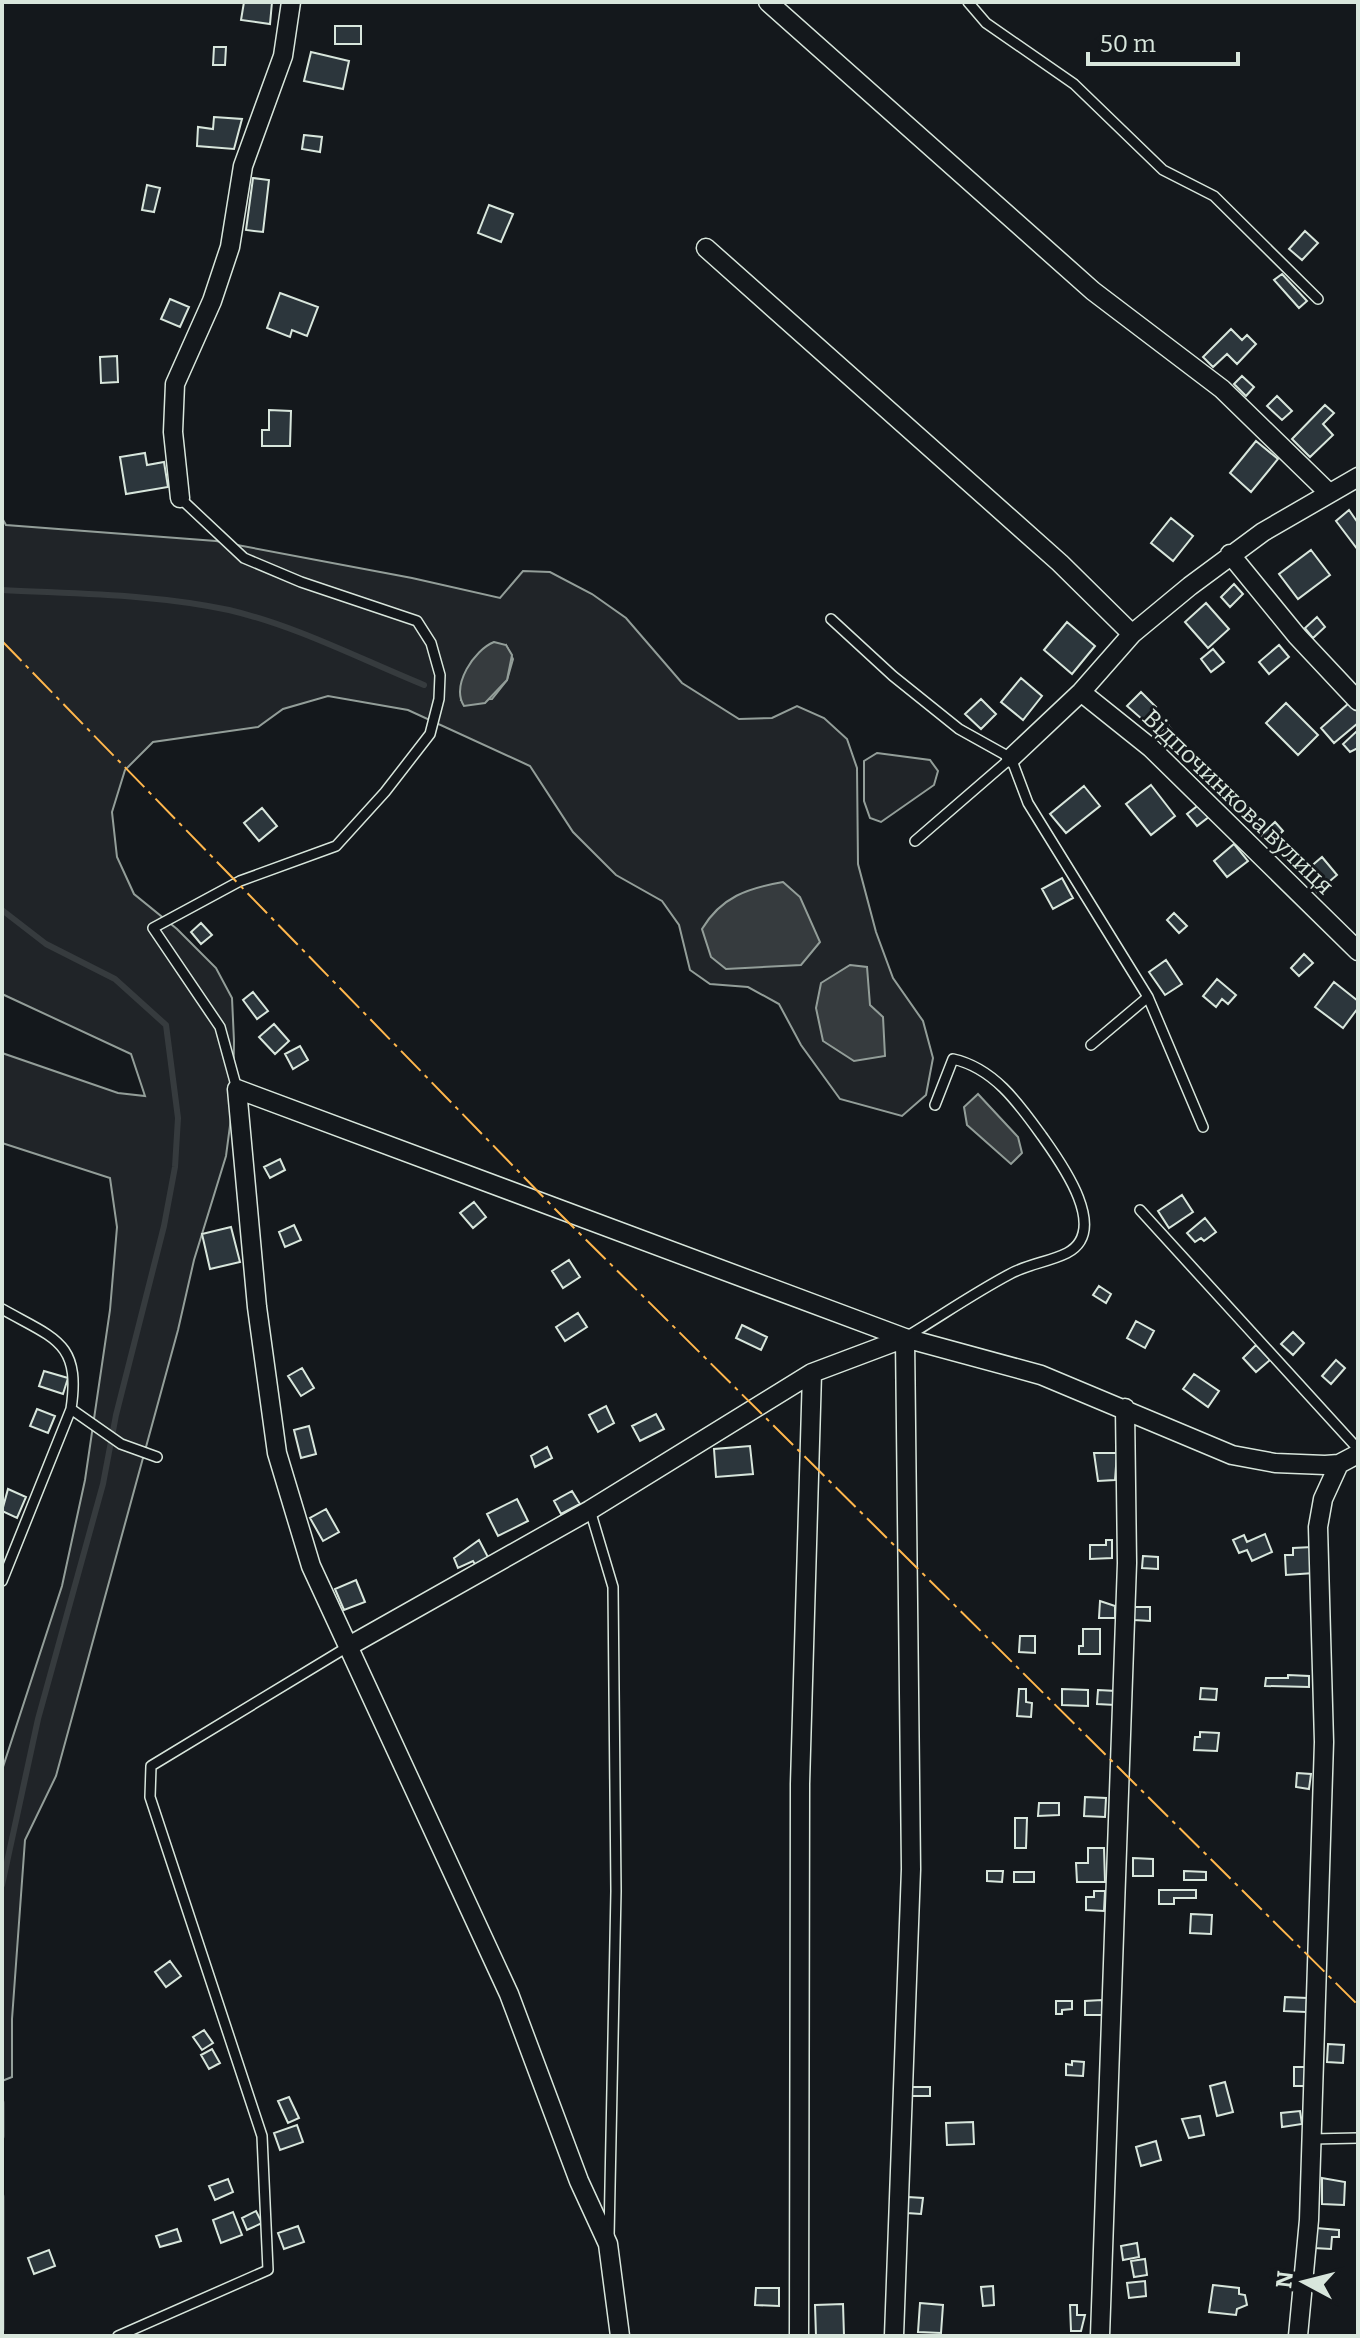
<svg xmlns="http://www.w3.org/2000/svg" width="1360" height="2338" viewBox="0 0 1360 2338" font-family="Bitter,serif">
<style>
.green{fill:#202428;stroke:#939e99;stroke-width:2;fill-rule:evenodd}
.water{fill:#363b3e;stroke:#939e99;stroke-width:2}
.lines{fill:none;stroke-linecap:round;stroke-linejoin:round}
.stream{stroke:#363b3e;stroke-width:6}
.building{fill:#2c363c;stroke:#d8e6dc;stroke-width:2}
.lane-casing{stroke:#d8e6dc;stroke-width:12}
.street-casing{stroke:#d8e6dc;stroke-width:21}
.lane{stroke:#14181c;stroke-width:9}
.street{stroke:#14181c;stroke-width:18}
.power{stroke:#ffb74d;stroke-width:2;stroke-dasharray:28 6 4 6;stroke-linecap:butt}
.labels{text-anchor:middle;dominant-baseline:central;stroke-width:6;stroke-linejoin:round;paint-order:stroke}
.street-label{font-size:24px;fill:#d8e6dc;stroke:#14181c}
</style>
<rect width="100%" height="100%" fill="#14181c"/>
<path class="green" d="M2,518L6,525L216,541L412,578L500,598L523,571L550,572L592,594L626,618L682,683L739,719L772,718L797,706L824,718L847,739L857,768L858,864L876,932L893,978L923,1021L933,1058L926,1095L902,1116L840,1099L801,1045L779,1004L748,987L710,984L690,970L679,925L662,901L616,875L573,832L530,766L408,710L328,696L283,709L258,727L153,742L125,770L112,812L117,857L134,894L177,929L216,968L232,998L234,1041L233,1103L226,1156L194,1260L178,1330L56,1776L25,1840L12,2019V2077L2,2081V1770L62,1586L85,1480L110,1310L117,1227L110,1178L2,1143V1053L118,1093L145,1096L131,1054L2,994ZM506,645L513,659L507,680L492,699L461,700L465,675Z
M877,753L930,760L938,771L934,785L881,822L870,818L864,801V761Z"/>
<path class="water" d="M494,642L506,645L512,655L507,680L485,703L464,706C451,685 474,650 494,642Z
M783,882L800,897L820,942L801,965L726,969L711,957L702,929C721,897 748,888 783,882Z
M850,965L867,967L870,1005L883,1017L885,1056L854,1061L823,1041L816,1008L821,983Z
M978,1094L1018,1137L1022,1153L1011,1164L967,1125L964,1107Z"/>
<g class="lines">
<path class="stream" d="M2,590C78,594 154,594 229,610C297,626 360,659 424,685
M2,910L46,944L115,979L166,1025L178,1118L175,1167L164,1226L116,1415L103,1484L38,1719L2,1885
M2,2103V2136
M2,2197V2329"/>
</g>
<path class="building" d="M244,2H272L270,24L241,20Z
M335,26H361V44H335Z
M214,47H226L225,65H213Z
M311,52L349,61L343,89L304,81Z
M214,117L242,119L234,149L197,146L198,127L213,129Z
M304,135L322,137L320,152L302,149Z
M253,178L269,180L263,232L246,230Z
M147,185L160,188L154,212L142,210Z
M489,205L513,214L501,242L478,233Z
M1305,231L1318,243L1302,260L1289,249Z
M1282,274L1307,301L1299,308L1274,280Z
M280,293L318,307L307,336L292,330L290,337L267,328Z
M170,299L189,307L180,327L161,319Z
M1231,329L1242,340L1247,335L1256,344L1237,364L1227,354L1213,367L1203,357Z
M117,356L118,382L101,383L100,357Z
M1242,376L1254,387L1246,396L1234,384Z
M1277,396L1292,411L1282,420L1267,406Z
M1325,405L1334,413L1323,424L1333,435L1310,457L1292,439Z
M269,410L291,411L290,446H262V430H269Z
M1256,441L1278,459L1251,492L1230,473Z
M145,453L147,465L164,462L168,487L126,494L120,457Z
M1349,510L1358,523V550L1336,521Z
M1171,518L1193,536L1173,561L1151,543Z
M1311,550L1330,575L1298,599L1279,574Z
M1234,584L1243,594L1230,607L1221,597Z
M1206,603L1229,629L1208,648L1185,622Z
M1317,617L1325,627L1313,638L1305,628Z
M1067,622L1095,646L1072,674L1044,650Z
M1279,645L1289,657L1269,674L1259,662Z
M1213,649L1224,662L1211,672L1201,659Z
M1021,678L1042,696L1023,720L1001,702Z
M1141,692L1156,707L1143,720L1127,706Z
M981,699L996,714L981,729L965,714Z
M1286,703L1318,735L1298,755L1266,723Z
M1349,703L1358,712V723L1334,743L1321,728Z
M1169,726L1176,735L1164,745L1157,736Z
M1358,730V748L1350,752L1343,744Z
M1151,785L1175,816L1151,835L1126,804Z
M1084,786L1100,806L1066,833L1050,814Z
M1200,804L1210,816L1197,826L1187,814Z
M262,808L277,826L259,841L244,823Z
M1275,822L1283,831L1269,844L1261,835Z
M1234,844L1248,861L1227,877L1214,861Z
M1322,857L1337,875L1317,892L1302,874Z
M1062,878L1073,898L1053,909L1042,889Z
M1174,913L1187,926L1179,933L1167,920Z
M201,923L212,935L201,944L191,932Z
M1304,954L1313,963L1299,976L1291,968Z
M1166,960L1182,984L1165,995L1149,972Z
M1217,979L1236,995L1228,1004L1222,999L1216,1007L1203,996Z
M1334,982L1358,1001V1008L1343,1028L1315,1007Z
M253,992L268,1011L257,1019L243,1000Z
M274,1024L289,1041L275,1054L259,1037Z
M300,1046L308,1060L293,1069L285,1054Z
M280,1159L285,1170L270,1178L264,1167Z
M1182,1195L1193,1212L1169,1228L1158,1211Z
M474,1202L486,1217L473,1228L460,1213Z
M1205,1218L1216,1232L1204,1241L1201,1238L1195,1242L1187,1233Z
M294,1225L301,1240L285,1247L279,1232Z
M231,1227L240,1262L210,1269L202,1234Z
M569,1260L580,1277L563,1288L552,1271Z
M1099,1286L1111,1294L1106,1303L1093,1295Z
M578,1313L587,1327L565,1341L556,1327Z
M1136,1321L1154,1331L1145,1348L1127,1338Z
M742,1325L767,1337L761,1350L736,1338Z
M1293,1332L1304,1343L1293,1355L1281,1344Z
M1256,1345L1270,1360L1256,1372L1243,1358Z
M1336,1360L1345,1368L1331,1384L1322,1376Z
M302,1368L314,1388L301,1396L288,1376Z
M44,1371L68,1378L63,1394L39,1386Z
M1194,1374L1219,1391L1208,1407L1183,1389Z
M606,1406L614,1423L598,1432L589,1415Z
M37,1409L55,1416L48,1433L30,1426Z
M656,1414L664,1429L640,1441L632,1426Z
M309,1426L316,1454L301,1458L294,1430Z
M750,1446L753,1474L716,1477L714,1449Z
M547,1447L552,1458L535,1467L531,1456Z
M1094,1453H1117L1115,1480L1098,1481Z
M8,1489L26,1497L17,1518L2,1511Z
M572,1491L580,1504L561,1514L554,1501Z
M517,1499L528,1521L498,1536L487,1514Z
M326,1509L339,1532L323,1541L310,1518Z
M1265,1534L1272,1552L1252,1561L1247,1550L1239,1553L1233,1540L1244,1535L1247,1542Z
M479,1540L489,1559L476,1566L473,1561L458,1568L454,1558Z
M1106,1540H1112V1558L1090,1559V1545H1106Z
M1312,1547L1314,1573L1286,1575L1285,1555H1293V1548Z
M1143,1556L1158,1557V1569L1142,1568Z
M356,1580L365,1602L344,1610L335,1589Z
M1100,1601L1115,1606V1618H1099Z
M1134,1607H1150V1621L1134,1620Z
M1083,1629H1100V1654H1079V1646H1083Z
M1020,1636H1035V1653L1019,1652Z
M1288,1675L1309,1676V1687L1265,1686L1266,1678H1288Z
M1201,1688L1217,1689L1216,1700L1200,1699Z
M1019,1689H1026V1702L1032,1703L1031,1717L1017,1716Z
M1062,1689L1088,1690V1706L1062,1705Z
M1098,1690L1116,1691L1115,1705L1097,1704Z
M1200,1732L1219,1733L1217,1751L1194,1750L1195,1737H1200Z
M1297,1773L1311,1774L1309,1789L1296,1787Z
M1085,1797L1106,1798L1105,1817L1084,1816Z
M1039,1803H1059V1815L1038,1816Z
M1015,1818H1027L1026,1848H1015Z
M1088,1848H1104L1105,1882H1077L1076,1863H1088Z
M1133,1858L1153,1859V1876H1133Z
M987,1871H1003L1002,1882L987,1881Z
M1184,1871L1206,1872V1880H1184Z
M1014,1872H1034V1882H1014Z
M1159,1890H1196V1898H1174V1904H1159Z
M1094,1891H1105L1104,1911L1086,1910V1897H1094Z
M1191,1914L1212,1915L1211,1934L1190,1933Z
M170,1961L181,1976L166,1987L155,1972Z
M1285,1997L1307,1998L1306,2012L1284,2011Z
M1102,2000V2015H1085V2001Z
M1056,2001H1072V2009L1062,2010V2014H1056Z
M204,2030L213,2043L202,2050L193,2037Z
M1328,2044L1344,2045L1343,2063L1327,2062Z
M212,2049L220,2063L209,2069L201,2055Z
M1072,2061L1084,2062L1083,2076L1066,2075V2064L1072,2065Z
M1294,2067H1305V2086H1294Z
M1225,2082L1233,2112L1217,2116L1210,2086Z
M910,2087H930V2096H910Z
M289,2097L299,2118L288,2123L278,2101Z
M1300,2111L1302,2124L1282,2127L1281,2113Z
M1200,2116L1204,2135L1189,2138L1182,2119Z
M973,2122L974,2144L947,2145L946,2123Z
M297,2125L303,2142L280,2150L274,2133Z
M1156,2141L1161,2160L1141,2166L1136,2147Z
M1322,2178L1345,2182L1344,2205L1322,2204Z
M228,2179L233,2192L215,2200L209,2186Z
M908,2197L923,2198L921,2214L907,2213Z
M256,2211L262,2223L247,2230L242,2218Z
M233,2212L242,2235L221,2243L213,2220Z
M298,2226L304,2242L284,2249L278,2233Z
M1316,2228L1339,2230V2237H1332L1331,2249L1314,2248Z
M177,2229L181,2241L160,2247L156,2236Z
M1137,2243L1139,2257L1123,2260L1121,2246Z
M49,2250L55,2266L34,2274L28,2258Z
M1145,2259L1147,2275L1134,2277L1131,2261Z
M1145,2281L1146,2296L1129,2298L1127,2283Z
M1213,2285L1239,2288V2294L1245,2295L1247,2305L1237,2309L1236,2315L1209,2312Z
M993,2286L994,2305L983,2306L981,2287Z
M756,2288H779V2306L755,2305Z
M920,2303L943,2305L941,2333L918,2332Z
M843,2304L844,2336H816L815,2305Z
M1070,2305H1077V2315H1085L1081,2331H1071Z"/>
<g class="lines">
<g class="lane-casing">
<path id="lane" d="M968,2L986,23L1074,84L1163,170L1214,196L1318,299
M180,498L244,558L301,582L417,621L431,643L440,675L439,699L430,734L385,792L336,846L240,881L153,928L220,1027L237,1089
M831,619L893,676L959,729L1011,758L1028,803L1148,997L1091,1045
M915,841L1011,758
M1148,997L1203,1127
M1140,1210L1358,1449
M2,1309C55,1339 81,1342 71,1409L2,1581
M906,1337C941,1316 974,1293 1010,1274C1028,1264 1049,1262 1067,1253C1111,1230 1059,1160 1042,1136C1019,1104 994,1068 953,1059L935,1105
M71,1409L121,1444L157,1457
M590,1510L613,1587L616,1891L609,2236
M1312,2139L1358,2138
M118,2336L268,2270L262,2136L150,1797L151,1766L349,1646"/>
</g>
<g class="street-casing">
<path id="street" d="M768,2L1093,291L1222,389L1329,493
M706,248L1060,563L1132,634
M180,498L173,432L175,384L212,301L230,247L243,166L283,56L291,2
M1230,554L1297,636L1358,701
M1081,692L1151,748L1358,951
M1011,758L1081,692L1132,634L1190,586L1263,532L1358,477
M349,1646L590,1510L812,1373L905,1338L911,1869L894,2336
M620,2336L608,2244L579,2181L509,1994L311,1566L277,1453L257,1307L237,1089L905,1338L1041,1375L1232,1455L1275,1463L1325,1465L1339,1464L1358,1454
M799,2336L800,1784L812,1373
M1100,2336L1127,1563L1125,1408
M1298,2336L1309,2220L1324,1742L1318,1527L1323,1499L1339,1464"/>
</g>
<use href="#lane" class="lane"/>
<use href="#street" class="street"/>
<path class="power" d="M2,641L555,1209L1358,2005"/>
</g>
<g class="labels">
<g class="street-label">
<text transform="translate(1238 802) rotate(44)">Відпочинкова вулиця</text>
</g>
</g>
<rect width="1360" height="2338" fill="none" stroke="#d8e6dc" stroke-width="8"/>
<g transform="translate(1304 2282) rotate(277)" stroke="#14181c" stroke-width="6" paint-order="stroke">
<path d="M0-6L14 30L0 20L-14 30Z" fill="#d8e6dc"/>
<text y="-12" font-size="22" font-weight="bold" text-anchor="middle" fill="#d8e6dc">N</text>
</g>
<path d="M1088 52v12h150v-12" fill="none" stroke="#d8e6dc" stroke-width="4"/>
<text x="1100" y="52" font-size="24" fill="#d8e6dc" stroke="#14181c" stroke-width="6" paint-order="stroke">50 m</text>
</svg>
